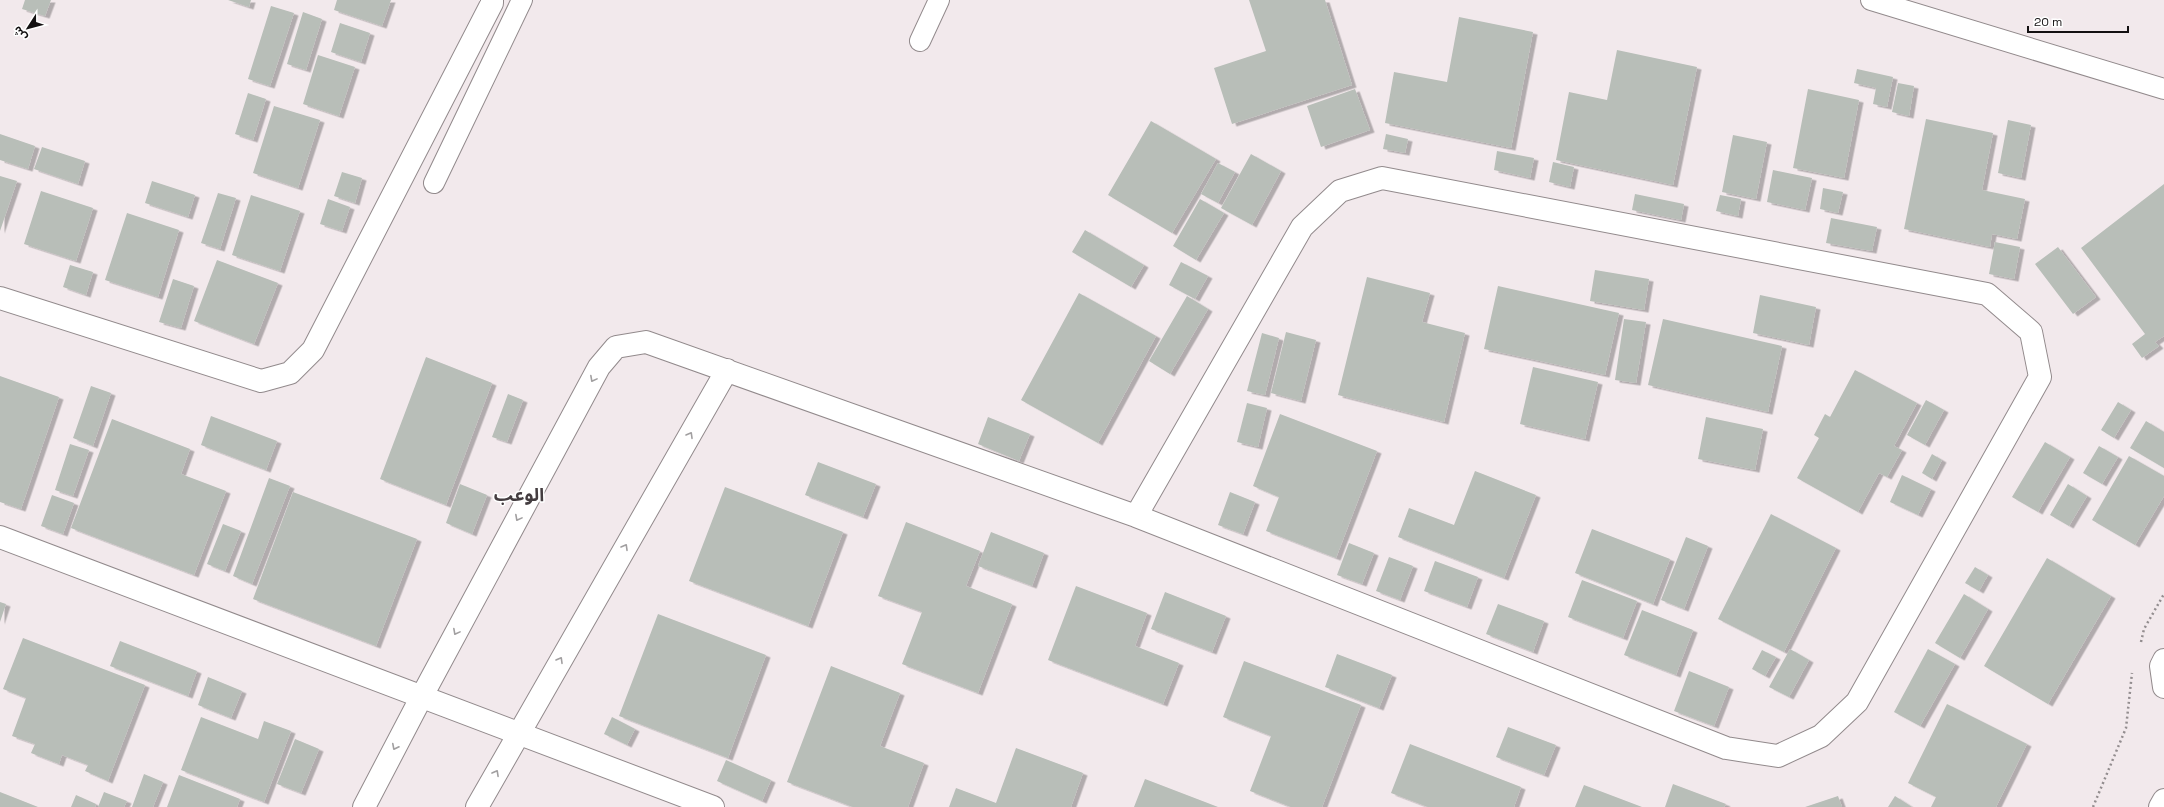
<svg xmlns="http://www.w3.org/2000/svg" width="2164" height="807" viewBox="0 0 2164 807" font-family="'Space Grotesk','Noto Sans Arabic',sans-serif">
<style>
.building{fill:#b8beb8;filter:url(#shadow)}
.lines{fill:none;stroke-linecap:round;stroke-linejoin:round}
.service-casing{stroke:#928a8c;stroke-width:22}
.minor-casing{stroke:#928a8c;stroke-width:24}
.secondary-casing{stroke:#928a8c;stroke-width:24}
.path{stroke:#938d8f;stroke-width:2.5;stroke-dasharray:2 3;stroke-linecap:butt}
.service{stroke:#fff;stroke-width:20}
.minor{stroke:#fff;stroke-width:22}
.secondary{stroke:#fff;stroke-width:22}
.oneway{stroke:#a19fa0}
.labels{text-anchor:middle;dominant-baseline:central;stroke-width:3;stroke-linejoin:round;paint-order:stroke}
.district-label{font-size:18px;font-weight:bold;fill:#443d40;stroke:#fff}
</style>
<defs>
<filter id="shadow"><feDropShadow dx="4.5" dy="2.5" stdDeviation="0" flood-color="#0004"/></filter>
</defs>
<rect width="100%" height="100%" fill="#f2e9ec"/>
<path class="building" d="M25,0H51L45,16L22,9Z
M228,0H251L249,7Z
M337,0H391L382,26L334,10Z
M1249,0H1325L1352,85L1232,124L1214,68L1266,51Z
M271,6L294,13L270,86L248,79Z
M303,12L322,19L306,70L287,64Z
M1459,17L1533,32L1511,148L1385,123L1394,72L1447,82Z
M340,23L370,33L361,62L331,52Z
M1617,50L1697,67L1673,185L1556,160L1569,92L1607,100Z
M318,55L355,67L339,116L303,104Z
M1857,69L1893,77L1887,107L1873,104L1876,88L1854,83Z
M1898,83L1914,86L1909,116L1892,112Z
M1355,89L1370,130L1321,147L1307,106Z
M1808,89L1859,100L1844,178L1793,168Z
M248,93L266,99L253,140L235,134Z
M274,106L320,120L298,188L253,173Z
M1926,119L1993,133L1982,190L2025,199L2017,239L1992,234L1990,247L1904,229Z
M2008,120L2031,125L2021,178L1998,173Z
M1151,121L1216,159L1172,233L1108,195Z
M0,134L35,146L28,169L0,160Z
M1386,134L1408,139L1405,153L1383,149Z
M1733,135L1767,142L1756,199L1722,192Z
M42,147L85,161L78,184L34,169Z
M1497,151L1534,158L1530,178L1494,170Z
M1251,154L1281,171L1252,225L1221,208Z
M1553,162L1574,167L1570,187L1549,182Z
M1218,163L1235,172L1218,203L1201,194Z
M1773,170L1812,178L1805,210L1767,202Z
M342,172L362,178L355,203L334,196Z
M0,176L17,181L0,231Z
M152,181L195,195L188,217L145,203Z
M2164,184V336L2155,342L2159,346L2142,358L2132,344L2145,334L2081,248Z
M1823,188L1843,192L1838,213L1820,209Z
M41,191L93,208L76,261L24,244Z
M218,193L236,198L220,249L201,243Z
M1635,194L1684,204L1681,220L1632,210Z
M251,195L300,211L280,271L232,255Z
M1720,195L1741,199L1738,216L1716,211Z
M328,199L350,207L342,231L320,224Z
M1200,199L1224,213L1196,260L1173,246Z
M127,213L179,230L158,297L105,280Z
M1831,218L1877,227L1872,251L1826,243Z
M1085,230L1144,265L1131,287L1072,252Z
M1995,242L2020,247L2014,279L1989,274Z
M2058,247L2096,297L2073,314L2035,264Z
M217,260L278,283L254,344L194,321Z
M1181,262L1208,276L1195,299L1169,285Z
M70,265L93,272L86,295L63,287Z
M1595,270L1649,279L1644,310L1590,301Z
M1367,277L1430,293L1422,322L1465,333L1444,422L1338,395Z
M173,279L194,286L181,328L159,322Z
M1498,286L1619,313L1605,375L1484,349Z
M1079,293L1156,336L1098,443L1021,400Z
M1760,295L1816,307L1809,345L1753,333Z
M1187,296L1208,309L1170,374L1149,361Z
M1624,319L1646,322L1636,383L1615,380Z
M1663,319L1782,346L1768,412L1648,385Z
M1286,332L1316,340L1301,401L1271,393Z
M1262,333L1279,338L1265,395L1247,391Z
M426,357L492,383L446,505L380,479Z
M1533,367L1598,382L1585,439L1520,424Z
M1855,370L1917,403L1894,446L1902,450L1887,477L1879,473L1858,512L1797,478L1819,438L1814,435L1825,414L1830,417Z
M0,376L59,397L21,509L0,502Z
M91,386L111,393L93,446L73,438Z
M508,394L523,400L507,442L492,437Z
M1926,400L1944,410L1925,445L1907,435Z
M2118,402L2131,410L2114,438L2101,430Z
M1247,403L1267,408L1258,447L1237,442Z
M1280,414L1377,451L1336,558L1266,531L1279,497L1253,486Z
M211,416L277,441L266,470L201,445Z
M988,417L1030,434L1019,461L978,444Z
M1706,417L1763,429L1755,470L1698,459Z
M112,419L190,449L181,474L226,491L194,575L71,528Z
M2146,421L2164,432V468L2130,448Z
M2045,442L2070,457L2038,512L2012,497Z
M70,444L89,450L73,496L55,490Z
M2099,446L2118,457L2102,484L2083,473Z
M1932,454L1942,460L1932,479L1922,473Z
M2129,456L2164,476V496L2135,545L2092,520Z
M818,462L876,484L863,517L805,495Z
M1475,471L1536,495L1504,578L1398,537L1409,508L1454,525Z
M1902,475L1931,489L1918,515L1890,502Z
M269,478L290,486L252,584L233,576Z
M460,484L487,495L472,534L446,523Z
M2068,484L2087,496L2069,526L2050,515Z
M725,487L843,532L808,626L689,581Z
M293,492L417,539L376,646L253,599Z
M1230,492L1255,502L1243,534L1218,525Z
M52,495L74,503L63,534L41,526Z
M1771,514L1836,548L1784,652L1718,619Z
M906,522L980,551L966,586L1012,604L978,693L902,664L922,612L878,596Z
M223,524L241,531L225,571L207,564Z
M1592,529L1670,559L1653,604L1575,573Z
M991,532L1044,553L1032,586L978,566Z
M1686,537L1708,546L1684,609L1661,600Z
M1349,543L1374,553L1362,584L1337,575Z
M1389,557L1413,566L1400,600L1376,591Z
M2047,558L2111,596L2048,704L1984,666Z
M1435,561L1478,577L1467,607L1424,591Z
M1975,567L1988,575L1979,591L1965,583Z
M1582,580L1637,601L1623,638L1568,617Z
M1076,586L1147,613L1135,646L1179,663L1163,704L1048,660Z
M1165,592L1226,616L1212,652L1151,629Z
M1964,594L1988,609L1960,658L1935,643Z
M0,602L6,604L0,622Z
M1498,604L1544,621L1533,652L1486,634Z
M1642,610L1693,630L1676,675L1624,655Z
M658,614L766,655L728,758L619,716Z
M23,638L145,685L108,781L85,771L88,765L62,755L59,764L31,753L35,744L12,736L26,698L3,689Z
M120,641L197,671L188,696L110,666Z
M1790,649L1809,660L1789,697L1769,687Z
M1928,649L1955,664L1920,726L1894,712Z
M1762,650L1776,657L1765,676L1752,669Z
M1337,654L1392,675L1379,708L1325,687Z
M1244,661L1361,705L1322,807H1291L1250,791L1271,736L1223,717Z
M831,666L900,693L880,746L924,763L908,807H853L787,782Z
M1689,671L1729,687L1714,726L1674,711Z
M208,677L242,691L231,718L198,705Z
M1947,704L2027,744L1996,807H1931L1936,797L1908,783Z
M201,717L258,739L264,721L291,731L264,802L181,770Z
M612,717L635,729L627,745L604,734Z
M1508,727L1556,745L1544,775L1496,757Z
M295,739L319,749L301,793L277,784Z
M1410,744L1521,787L1514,807H1428L1391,793Z
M1016,748L1083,773L1071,807H949L956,788L996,803Z
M726,760L771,780L762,801L717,781Z
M144,774L163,782L153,807H132Z
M179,775L240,799L237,807H167Z
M1145,779L1218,807H1134Z
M1673,784L1726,804L1724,807H1665Z
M1584,785L1642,807H1575Z
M0,792L38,807H0Z
M104,792L127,801L124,807H98Z
M76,795L96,804L95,807H71Z
M1838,796L1842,807H1805Z
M1895,796L1912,807H1888Z"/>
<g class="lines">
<g class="service-casing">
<path id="service" d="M1871,0L2164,89
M920,41L939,0
M434,183L522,0"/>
</g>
<g class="minor-casing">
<path id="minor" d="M0,298L261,381L290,373L313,350L492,3V0
M0,537L713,807
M2164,660L2161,666L2164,687
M364,807L422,696L599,367L616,347L646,342L1136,516L1726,748L1778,756L1821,736L1857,702L2040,377L2031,332L1987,294L1382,178L1340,191L1302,227L1136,516
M477,807L727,370"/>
</g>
<g class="secondary-casing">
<path id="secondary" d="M2160,807L2164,800"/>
</g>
<path class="path" d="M2141,642L2144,629L2164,594
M2093,807L2126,728L2132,673"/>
<use href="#service" class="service"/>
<use href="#minor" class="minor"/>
<use href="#secondary" class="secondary"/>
</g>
<defs><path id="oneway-chevron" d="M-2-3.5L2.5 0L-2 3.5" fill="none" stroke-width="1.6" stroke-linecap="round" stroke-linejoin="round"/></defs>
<g class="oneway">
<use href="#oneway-chevron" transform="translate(593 379) rotate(118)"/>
<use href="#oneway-chevron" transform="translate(690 435) rotate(-60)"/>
<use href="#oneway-chevron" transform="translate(518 518) rotate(118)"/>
<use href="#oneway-chevron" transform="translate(625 547) rotate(-60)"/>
<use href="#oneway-chevron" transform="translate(456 632) rotate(118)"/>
<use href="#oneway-chevron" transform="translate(560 660) rotate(-60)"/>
<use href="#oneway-chevron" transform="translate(395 747) rotate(117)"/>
<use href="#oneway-chevron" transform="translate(496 773) rotate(-61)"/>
</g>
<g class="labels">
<g class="district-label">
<text x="519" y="494">الوعب</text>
</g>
</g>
<g transform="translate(28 28) rotate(234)" stroke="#ffffff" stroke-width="3" paint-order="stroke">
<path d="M0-3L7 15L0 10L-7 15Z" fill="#131011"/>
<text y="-6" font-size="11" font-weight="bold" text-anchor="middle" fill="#131011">ش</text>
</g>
<path d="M2028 26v6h100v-6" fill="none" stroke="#131011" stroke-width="2"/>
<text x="2034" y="26" font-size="12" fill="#131011" stroke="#ffffff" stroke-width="3" paint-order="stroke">20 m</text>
</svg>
